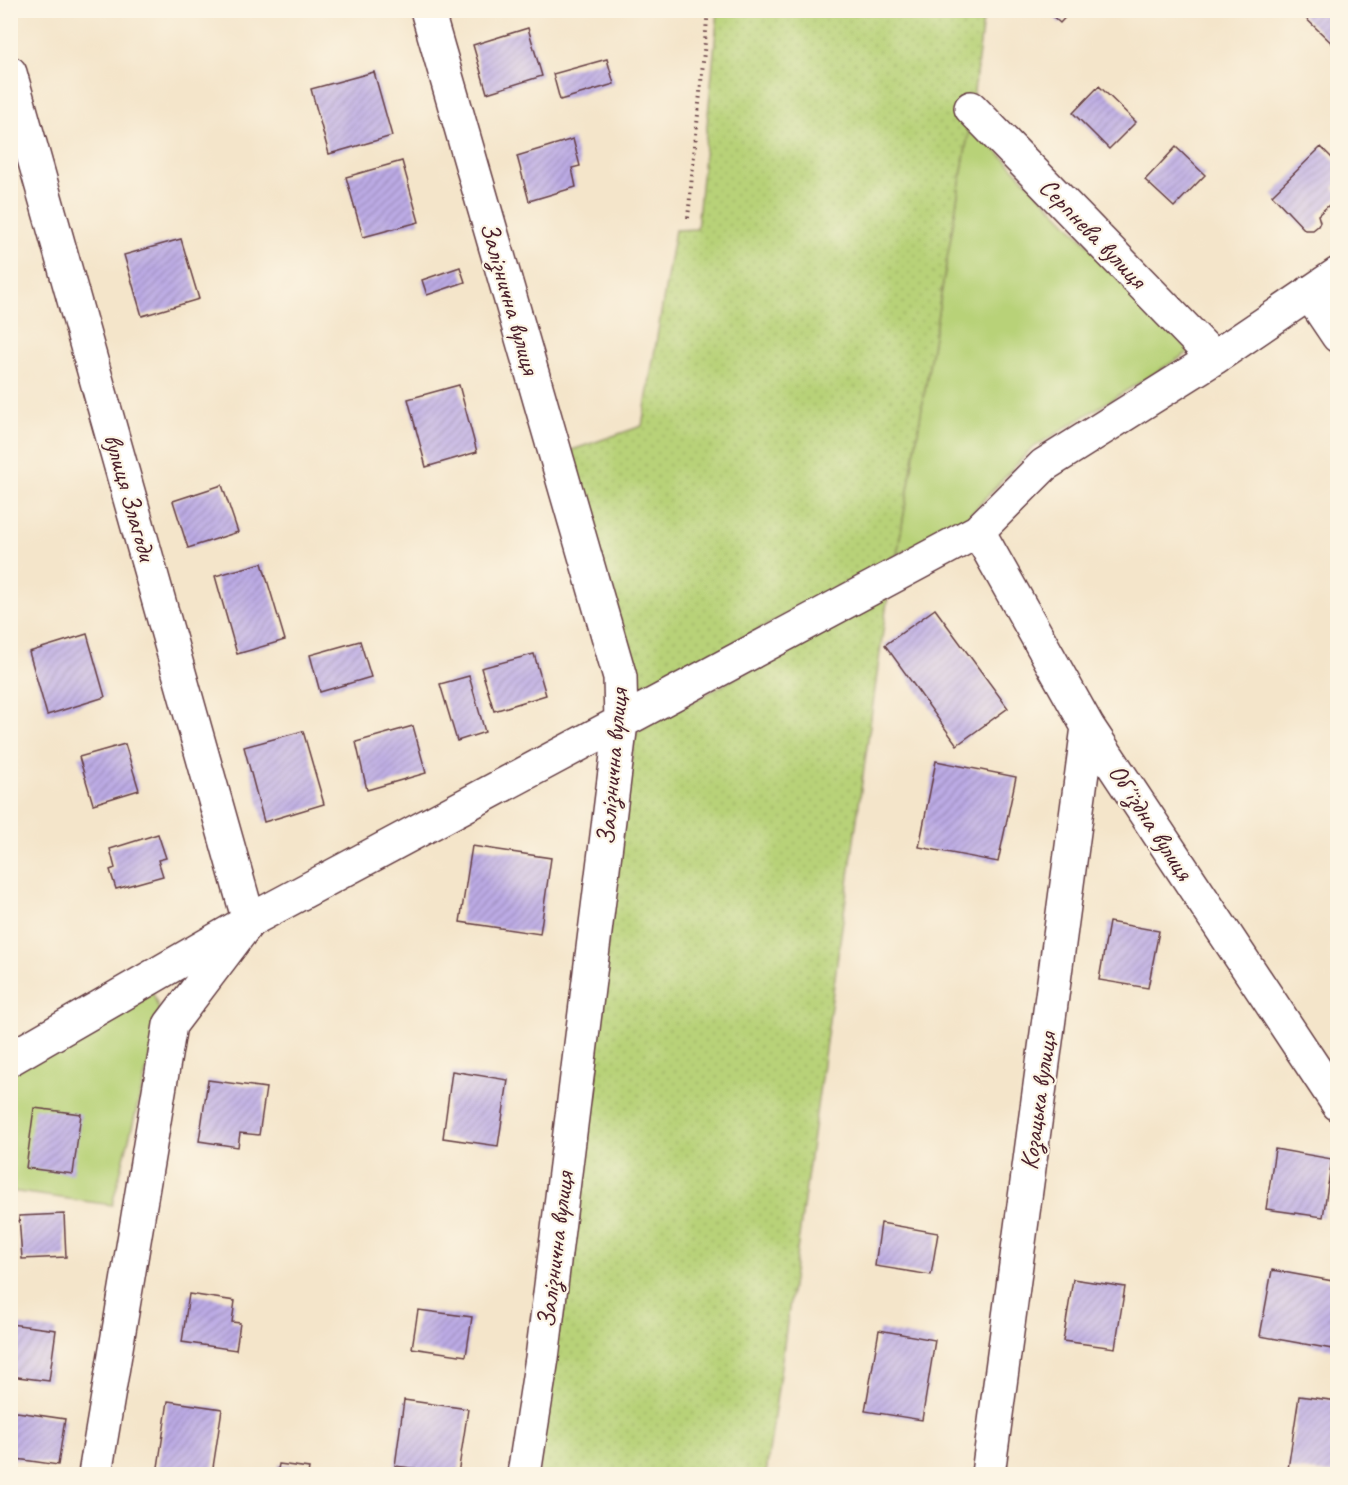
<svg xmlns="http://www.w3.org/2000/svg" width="1348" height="1485" viewBox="0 0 1348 1485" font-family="Caveat,sans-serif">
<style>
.green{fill:#b8d278;stroke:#817852;stroke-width:1.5}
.garden{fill:url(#garden-dots);stroke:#817852;stroke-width:1.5}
.building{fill:url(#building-hatch)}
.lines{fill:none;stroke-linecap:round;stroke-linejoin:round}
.minor-casing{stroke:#643d43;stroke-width:36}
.path{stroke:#643d43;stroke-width:4;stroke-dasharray:1.5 4.5;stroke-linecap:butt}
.minor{stroke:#fff;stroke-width:33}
.labels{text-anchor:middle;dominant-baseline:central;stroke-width:4.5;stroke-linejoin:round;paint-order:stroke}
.street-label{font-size:26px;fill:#4a1f2b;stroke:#fcf5e5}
</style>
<defs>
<pattern id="garden-dots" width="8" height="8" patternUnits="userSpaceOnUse" patternTransform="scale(1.5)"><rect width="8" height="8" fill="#b8d278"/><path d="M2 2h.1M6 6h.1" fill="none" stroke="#a0b468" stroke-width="1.8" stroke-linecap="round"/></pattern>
<pattern id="building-hatch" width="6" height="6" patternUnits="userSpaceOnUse" patternTransform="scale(1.5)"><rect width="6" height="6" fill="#bcabe5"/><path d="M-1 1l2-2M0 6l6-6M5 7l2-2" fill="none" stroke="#9b8bba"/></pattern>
</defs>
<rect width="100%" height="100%" fill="#fcf5e5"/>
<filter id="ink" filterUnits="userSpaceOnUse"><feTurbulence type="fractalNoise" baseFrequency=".0167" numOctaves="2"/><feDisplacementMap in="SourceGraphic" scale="12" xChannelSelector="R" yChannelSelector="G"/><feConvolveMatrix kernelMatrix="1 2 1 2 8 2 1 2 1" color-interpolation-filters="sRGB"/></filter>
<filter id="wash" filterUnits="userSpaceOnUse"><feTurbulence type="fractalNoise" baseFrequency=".008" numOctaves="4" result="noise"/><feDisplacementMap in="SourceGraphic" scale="24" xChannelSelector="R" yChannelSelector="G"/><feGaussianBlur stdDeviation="1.35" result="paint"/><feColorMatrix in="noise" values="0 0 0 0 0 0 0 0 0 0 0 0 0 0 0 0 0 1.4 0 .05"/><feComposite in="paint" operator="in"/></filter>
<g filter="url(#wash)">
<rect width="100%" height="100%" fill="#f4e5ca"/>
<path class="green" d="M970,123L1191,351L1031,449L968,517L897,555Z
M152,991L161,1015L112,1205L11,1191V1072Z"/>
<path class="garden" d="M718,11H984L970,123L897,555L634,697L569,451L642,426L675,230L697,229Z
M888,595L766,1474H538L635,733Z"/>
<g id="blocks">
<path class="building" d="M1046,10H1072L1060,23Z
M1297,10H1338V49Z
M528,28L542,76L487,93L473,45Z
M607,59L614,84L560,100L553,74Z
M374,72L392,136L329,154L311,89Z
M1099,86L1136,122L1109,149L1073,113Z
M573,139L580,166L572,168L576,187L529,201L517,156Z
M1176,147L1205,175L1174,207L1145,180Z
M1321,147L1338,164V183L1333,188L1338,192V197L1318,215L1320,222L1318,226L1313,230H1305L1272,195Z
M402,161L419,222L363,237L346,177Z
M181,239L199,299L142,316L124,255Z
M460,267L465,282L427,295L422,280Z
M459,385L477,452L426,467L408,399Z
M222,485L238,532L188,548L173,501Z
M262,563L285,640L237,654L215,576Z
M935,609L1008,708L957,745L885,645Z
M87,634L105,697L47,715L29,652Z
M360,641L371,677L320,692L310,655Z
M534,654L546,695L494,711L481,668Z
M469,676L485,732L457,741L440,684Z
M413,726L426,773L367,790L356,742Z
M303,731L324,804L264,822L244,747Z
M125,744L139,790L93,804L79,757Z
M936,761L1016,777L998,862L919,847Z
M158,834L166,858L158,860L163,876L116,889L110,870L115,868L110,849Z
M472,846L551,858L540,934L460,922Z
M1109,922L1159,931L1148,988L1099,980Z
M452,1071L508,1080L498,1146L443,1138Z
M208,1080L266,1088L259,1135L240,1133L238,1147L199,1141Z
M34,1108L81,1114L73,1174L26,1168Z
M1275,1149L1332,1159L1323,1217L1266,1209Z
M64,1214L66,1257L22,1259L19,1216Z
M881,1223L938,1233L931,1275L875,1266Z
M1272,1270L1338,1282V1350L1260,1336Z
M1073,1279L1125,1287L1115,1348L1063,1341Z
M189,1294L235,1301L232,1322L240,1323L236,1350L182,1342Z
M418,1310L472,1317L466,1356L412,1348Z
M10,1324L56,1330L49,1381L10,1376Z
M879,1330L935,1340L922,1420L865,1411Z
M1299,1396L1338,1401V1474L1288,1469Z
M404,1400L468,1409L458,1474L395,1466Z
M168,1401L222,1409L212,1474H157Z
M10,1411L65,1419L58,1465L10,1458Z
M279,1464L309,1468L308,1474H277Z"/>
</g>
</g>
<g filter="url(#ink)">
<use href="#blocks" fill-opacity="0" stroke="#643d43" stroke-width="1.5"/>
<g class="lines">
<g class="minor-casing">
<path id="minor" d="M427,10L620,677L621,723L542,1358L524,1474
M10,73L249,921L10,1059
M971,108L1214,358
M1309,293L1338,336
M978,531L1088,727L1338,1104
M95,1474L170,1025L249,921L978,531L1044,465L1214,358L1338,274
M988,1474L1088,727"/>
</g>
<path class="path" d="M688,218L708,10"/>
<use href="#minor" class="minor"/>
</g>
</g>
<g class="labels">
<g class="street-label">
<text transform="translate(1093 233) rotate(46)">Серпнева вулиця</text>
<text transform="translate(510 298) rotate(74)">Залізнична вулиця</text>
<text transform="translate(130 497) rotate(74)">вулиця Злагоди</text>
<text transform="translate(612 767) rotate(-85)">Залізнична вулиця</text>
<text transform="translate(1151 822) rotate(57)">Обʼїздна вулиця</text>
<text transform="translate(1038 1101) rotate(-82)">Козацька вулиця</text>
<text transform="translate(555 1250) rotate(-83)">Залізнична вулиця</text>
</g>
</g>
<rect width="1348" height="1485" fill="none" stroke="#fcf5e5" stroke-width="36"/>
</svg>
